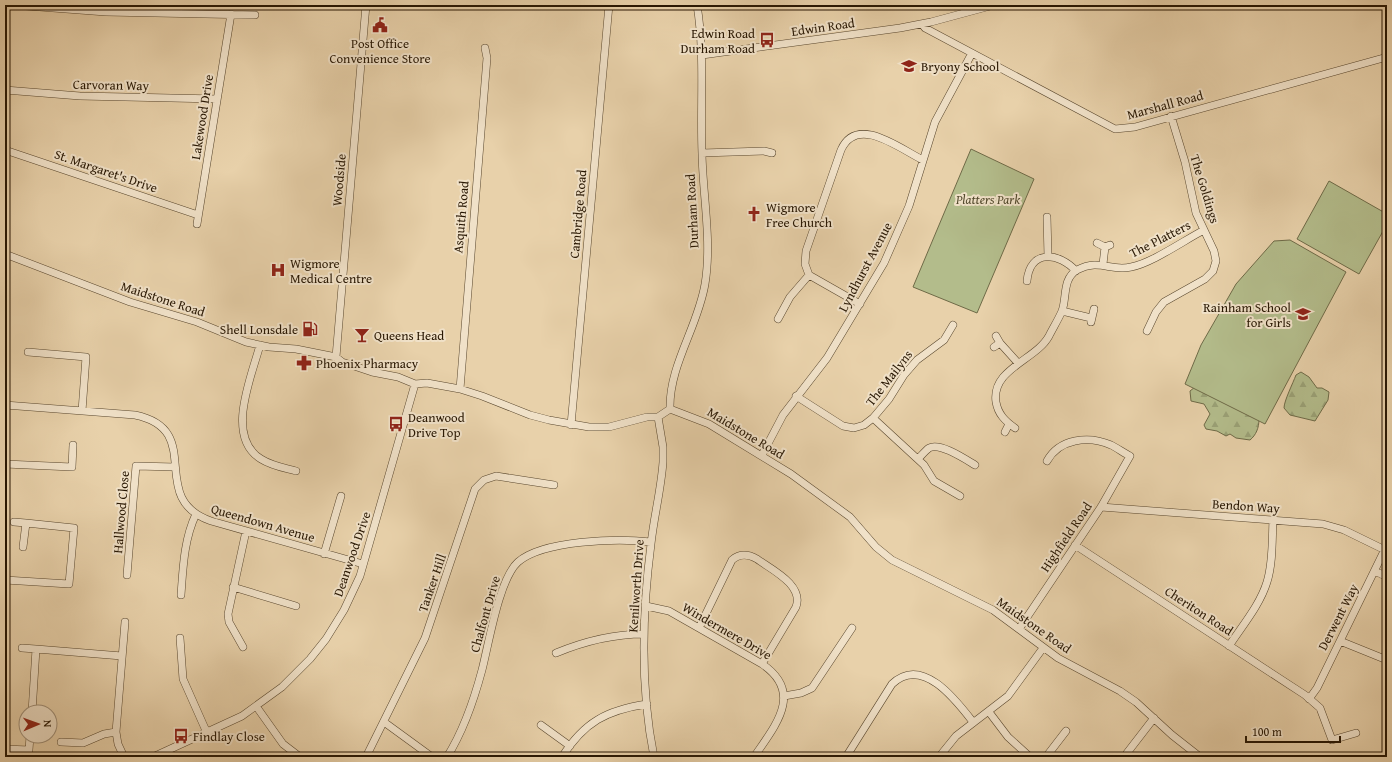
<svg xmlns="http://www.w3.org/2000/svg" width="1392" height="762" viewBox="0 0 1392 762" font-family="'Gentium Book Plus',serif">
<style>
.forest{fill:url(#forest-firs);stroke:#6e6a47}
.park{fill:#b3bc8b;stroke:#6e6a47}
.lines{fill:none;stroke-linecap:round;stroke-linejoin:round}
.minor-casing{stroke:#58462d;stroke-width:8}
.minor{stroke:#f0e1c8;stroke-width:7}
.labels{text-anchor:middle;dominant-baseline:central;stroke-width:4;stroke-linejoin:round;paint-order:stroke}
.street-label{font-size:13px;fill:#281703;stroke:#f0e1c8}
.poi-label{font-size:13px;fill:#281703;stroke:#f0e1c8;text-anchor:start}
.park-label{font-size:13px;font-style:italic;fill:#52492c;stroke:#f0e1c8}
</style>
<defs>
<pattern id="forest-firs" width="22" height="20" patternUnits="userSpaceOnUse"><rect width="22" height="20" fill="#b3bc8b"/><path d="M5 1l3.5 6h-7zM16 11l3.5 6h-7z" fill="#9aa176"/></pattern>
</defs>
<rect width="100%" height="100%" fill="#e8d1aa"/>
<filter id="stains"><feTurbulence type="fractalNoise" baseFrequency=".005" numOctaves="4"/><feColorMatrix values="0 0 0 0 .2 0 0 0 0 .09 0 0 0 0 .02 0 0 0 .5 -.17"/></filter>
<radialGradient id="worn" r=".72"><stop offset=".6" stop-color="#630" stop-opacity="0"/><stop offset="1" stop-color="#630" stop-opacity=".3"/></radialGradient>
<path class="forest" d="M1301,372L1309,377L1317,388H1322L1329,392L1328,400L1315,421L1290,415L1284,408C1284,401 1293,383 1296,375Z
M1195,387L1259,419C1259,428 1256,435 1250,440L1236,438L1230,434L1226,436L1217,431L1206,429L1204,425L1210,414L1204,404L1191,401L1190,391Z"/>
<path class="park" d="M971,149L1034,179L977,313L913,287Z
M1329,181L1387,214V224L1359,274L1297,239Z
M1290,240L1346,272L1265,424L1185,384L1201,345L1236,284L1274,241Z"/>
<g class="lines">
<g class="minor-casing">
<path id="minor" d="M13,5L106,12L255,15
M922,24L925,28L1115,129L1135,127L1387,57
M702,55L900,28L931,22L994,5
M5,90L80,96L217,99
M5,150L198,215
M702,153L764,151L772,153
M1047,217L1048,256
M197,224L231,14
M1097,243L1105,247L1110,245
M5,254L130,302L197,322L246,342L269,347L296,349L336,357L342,362L372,372L398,377L415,384L427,383L460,389L482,396L530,415L549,420L589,427H609L647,417H658L670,409L709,424L791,474L850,517L876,547L892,560L993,610L1058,658L1120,691L1136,702L1172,735L1200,757
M1103,264L1105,247
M1027,281C1030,249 1059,252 1076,271
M860,304L809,275L805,264L806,251L841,150C857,114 900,149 923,160
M1062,311L1091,318
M778,319L790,297L809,275
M1091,322L1094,309
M1147,331L1156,312L1164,302L1205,279L1213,271L1216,261L1214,251L1196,213L1185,162L1171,116
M1000,343L1018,363
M260,345C251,378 225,437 261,459C272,466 285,468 296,471
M994,347L1000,343L996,336
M28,352L86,357L82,411
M336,357L366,5
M460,389L487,58L485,48
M796,396L843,426L854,428L864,425L873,418L889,399L904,375L917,360L944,340L953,325
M5,405L135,415C207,430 145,498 211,521L363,564
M670,409C669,365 698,327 705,284C712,242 703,197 702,154C700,104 705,54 697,5
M873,418L924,465L934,481L960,496
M571,425L609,5
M1015,428C1005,421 998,414 996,402C991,369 1036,360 1049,336C1053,328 1058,320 1062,311C1067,298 1062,279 1077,270C1100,258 1110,272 1131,267C1152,263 1183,241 1204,230
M1005,432L1009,424
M762,455L783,415L827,358L884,263L909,206L935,122L972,53
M918,459C921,456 925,451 929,448C940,442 965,459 975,465
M5,464L72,467L73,445
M1101,507L1323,524L1344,530L1385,550
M14,522L26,523
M1075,545L1305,695L1320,708L1332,740L1356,733
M324,554L341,496
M1375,571L1387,577
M127,575L136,466L175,467
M5,580L69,584L74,528L26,523L23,547
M233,587L296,606
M181,595C183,568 184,539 196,514
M646,606L669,611L762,664C805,693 774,727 754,757
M699,628L732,560C740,553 748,554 757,559C772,570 804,585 796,607L762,664
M1019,629L1101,507L1130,456C1124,453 1117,448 1111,445C1088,435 1059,439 1047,461
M180,638L183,679L207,733
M1340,641L1387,660
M1229,646C1242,626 1260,605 1267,582C1273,563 1272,540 1273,520
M243,647L229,622L228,614L246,531
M22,648L36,649
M556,653C585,641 612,634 644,634
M784,696L801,693L812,688L852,628
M1309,699L1317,688L1387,545
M256,706L283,744L300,757
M32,712L36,649L122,656
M989,712L1008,737L1030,757
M384,722L432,757
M541,725L570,746
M61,742L83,743L104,734L116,732
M5,749L29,750L30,736
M1127,753L1154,718
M124,757L118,744L116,732L125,622
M153,757L242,716L282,687L310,659L326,639L344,610L360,576L415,384
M366,757L425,638L475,489L484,480L496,476L554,485
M447,757C464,730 474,700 482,670C489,643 499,579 518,562C543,540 619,538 651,542
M562,757C584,722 607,710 647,704
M654,757C640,687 642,614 651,544C654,516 661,490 663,462V447L658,417
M846,757L892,684C922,655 956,700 973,722
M939,757L956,736L1008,696L1043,648
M1046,757L1066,731"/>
</g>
<use href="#minor" class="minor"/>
</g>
<defs>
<g id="civic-bare" transform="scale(1.2)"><path d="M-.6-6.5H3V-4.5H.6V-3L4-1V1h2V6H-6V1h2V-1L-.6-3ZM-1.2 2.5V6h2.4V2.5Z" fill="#8f2418" stroke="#f0e1c8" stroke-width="2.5" paint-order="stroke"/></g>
<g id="bus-bare" transform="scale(1.2)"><path d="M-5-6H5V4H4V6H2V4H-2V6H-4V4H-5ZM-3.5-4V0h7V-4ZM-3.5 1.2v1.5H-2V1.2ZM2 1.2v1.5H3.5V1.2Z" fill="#8f2418" stroke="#f0e1c8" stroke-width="2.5" paint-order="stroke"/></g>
<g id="school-bare" transform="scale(1.2)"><path d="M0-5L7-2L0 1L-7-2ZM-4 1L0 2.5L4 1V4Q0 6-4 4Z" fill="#8f2418" stroke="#f0e1c8" stroke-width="2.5" paint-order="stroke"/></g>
<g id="church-bare" transform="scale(1.2)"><path d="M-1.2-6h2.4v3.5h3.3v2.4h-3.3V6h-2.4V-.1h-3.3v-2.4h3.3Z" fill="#8f2418" stroke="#f0e1c8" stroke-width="2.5" paint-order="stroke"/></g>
<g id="hospital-bare" transform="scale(1.2)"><path d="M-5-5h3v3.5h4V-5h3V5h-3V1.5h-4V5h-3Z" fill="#8f2418" stroke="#f0e1c8" stroke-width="2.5" paint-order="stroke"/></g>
<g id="fuel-bare" transform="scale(1.2)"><path d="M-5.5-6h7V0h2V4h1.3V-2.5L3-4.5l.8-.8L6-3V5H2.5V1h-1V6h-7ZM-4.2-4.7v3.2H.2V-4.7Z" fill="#8f2418" stroke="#f0e1c8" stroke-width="2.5" paint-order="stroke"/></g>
<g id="bar-bare" transform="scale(1.2)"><path d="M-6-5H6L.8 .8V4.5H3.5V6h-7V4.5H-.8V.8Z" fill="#8f2418" stroke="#f0e1c8" stroke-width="2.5" paint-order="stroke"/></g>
<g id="pharmacy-bare" transform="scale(1.2)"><path d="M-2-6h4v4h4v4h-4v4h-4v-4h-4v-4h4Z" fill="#8f2418" stroke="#f0e1c8" stroke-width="2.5" paint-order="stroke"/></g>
</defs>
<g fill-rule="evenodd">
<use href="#civic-bare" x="380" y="25"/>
<use href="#bus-bare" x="767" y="40"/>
<use href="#school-bare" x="909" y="66"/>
<use href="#church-bare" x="754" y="214"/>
<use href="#hospital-bare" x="278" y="270"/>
<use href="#school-bare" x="1303" y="314"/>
<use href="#fuel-bare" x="310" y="329"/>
<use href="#bar-bare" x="362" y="335"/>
<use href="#pharmacy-bare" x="304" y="363"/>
<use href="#bus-bare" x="396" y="424"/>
<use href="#bus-bare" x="181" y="736"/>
</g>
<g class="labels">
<g class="street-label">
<text transform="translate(823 27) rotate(-8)">Edwin Road</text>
<text transform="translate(111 85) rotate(1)">Carvoran Way</text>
<text transform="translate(1165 105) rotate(-15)">Marshall Road</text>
<text transform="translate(202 117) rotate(-81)">Lakewood Drive</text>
<text transform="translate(106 171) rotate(19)">St. Margaret's Drive</text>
<text transform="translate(339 180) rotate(-85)">Woodside</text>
<text transform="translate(1205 189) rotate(73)">The Goldings</text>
<text transform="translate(692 211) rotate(-93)">Durham Road</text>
<text transform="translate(578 214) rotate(-85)">Cambridge Road</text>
<text transform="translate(461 217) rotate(-85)">Asquith Road</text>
<text transform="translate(1160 239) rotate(-27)">The Platters</text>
<text transform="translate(865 267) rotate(-62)">Lyndhurst Avenue</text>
<text transform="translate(163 299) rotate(18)">Maidstone Road</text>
<text transform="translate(889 378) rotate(-52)">The Mailyns</text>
<text transform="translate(746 433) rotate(31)">Maidstone Road</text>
<text transform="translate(1246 506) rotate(4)">Bendon Way</text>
<text transform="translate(121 512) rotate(-85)">Hallwood Close</text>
<text transform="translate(263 523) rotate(16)">Queendown Avenue</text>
<text transform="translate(1066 537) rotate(-56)">Highfield Road</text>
<text transform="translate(352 554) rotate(-71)">Deanwood Drive</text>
<text transform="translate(432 583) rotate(-71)">Tanker Hill</text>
<text transform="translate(636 586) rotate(-86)">Kenilworth Drive</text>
<text transform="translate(1199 611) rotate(33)">Cheriton Road</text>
<text transform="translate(485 614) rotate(-74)">Chalfont Drive</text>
<text transform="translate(1338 617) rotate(-63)">Derwent Way</text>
<text transform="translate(1034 625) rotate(35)">Maidstone Road</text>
<text transform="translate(727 631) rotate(30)">Windermere Drive</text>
</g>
<g class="poi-label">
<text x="755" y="33" text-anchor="end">Edwin Road<tspan x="755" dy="15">Durham Road</tspan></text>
<text x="380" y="43" text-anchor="middle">Post Office<tspan x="380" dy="15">Convenience Store</tspan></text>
<text x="921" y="66">Bryony School</text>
<text x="766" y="207">Wigmore<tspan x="766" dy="15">Free Church</tspan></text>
<text x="290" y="263">Wigmore<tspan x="290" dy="15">Medical Centre</tspan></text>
<text x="1291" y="307" text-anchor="end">Rainham School<tspan x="1291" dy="15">for Girls</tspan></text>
<text x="298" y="329" text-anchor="end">Shell Lonsdale</text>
<text x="374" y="335">Queens Head</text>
<text x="316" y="363">Phoenix Pharmacy</text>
<text x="408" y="417">Deanwood<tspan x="408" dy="15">Drive Top</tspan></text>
<text x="193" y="736">Findlay Close</text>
</g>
<g class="park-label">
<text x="988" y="199">Platters Park</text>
</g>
</g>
<rect width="1392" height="762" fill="none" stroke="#e8d1aa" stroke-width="20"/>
<rect x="6" y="6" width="1380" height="750" fill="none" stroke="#281703" stroke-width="2"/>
<rect x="10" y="10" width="1372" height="742" fill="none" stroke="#281703"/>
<g transform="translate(38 724) rotate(88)"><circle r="19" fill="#f0e1c8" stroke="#a09079"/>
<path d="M0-3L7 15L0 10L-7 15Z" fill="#8f2418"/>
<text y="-6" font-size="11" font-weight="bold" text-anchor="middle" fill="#281703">N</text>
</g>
<path d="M1246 736v6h94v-6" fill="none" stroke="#281703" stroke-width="2"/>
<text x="1252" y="736" font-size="12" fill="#281703" stroke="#f0e1c8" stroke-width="3" paint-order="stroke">100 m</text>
<rect width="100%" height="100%" filter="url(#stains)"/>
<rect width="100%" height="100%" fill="url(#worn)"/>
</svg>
